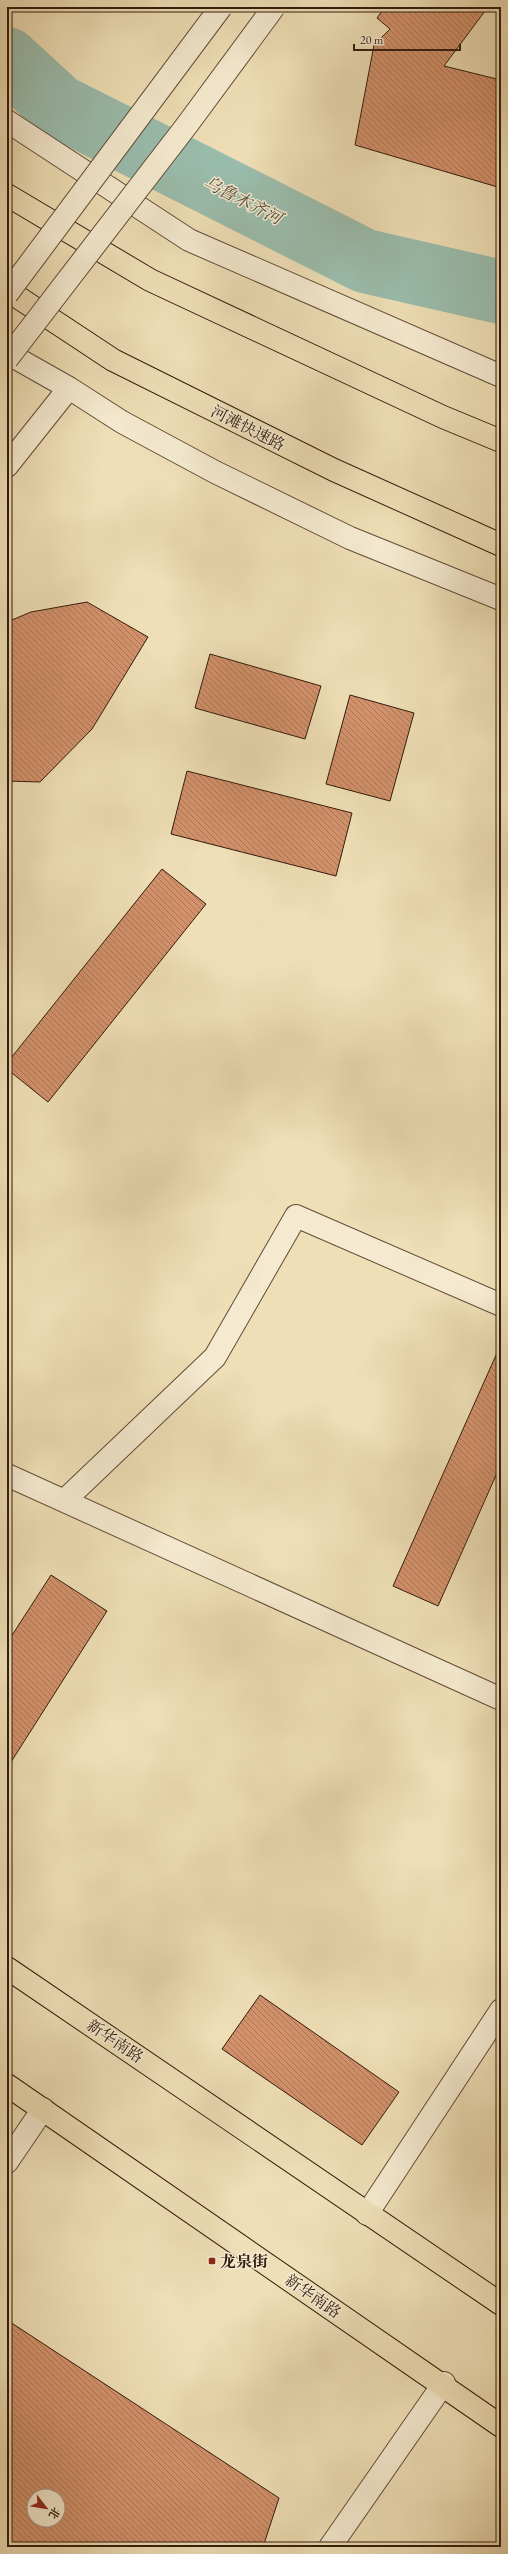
<svg xmlns="http://www.w3.org/2000/svg" width="508" height="2554" viewBox="0 0 508 2554" font-family="'EB Garamond','Noto Serif SC',serif">
<style>
.lines{fill:none;stroke-linecap:round;stroke-linejoin:round}
.river{stroke:#9abdad;stroke-width:64}
.building{fill:url(#building-back-hatch);stroke:#321b0d;fill-rule:evenodd}
.minor-casing{stroke:#614c37;stroke-width:24}
.major-casing{stroke:#321b0d;stroke-width:24}
.highway-casing{stroke:#321b0d;stroke-width:24}
.minor{stroke:#f5ead0;stroke-width:22}
.major{stroke:#efdfb6;stroke-width:22}
.highway{stroke:#efdfb6;stroke-width:22}
.minor-bridge-casing{stroke:#614c37;stroke-width:24;stroke-linecap:butt}
.minor-bridge{stroke:#f5ead0;stroke-width:22}
.poi-dot{fill:#8f2418;stroke:#f5ead0;stroke-width:1.5}
.labels{text-anchor:middle;dominant-baseline:central;stroke-width:3;stroke-linejoin:round;paint-order:stroke}
.street-label{font-size:16px;fill:#321b0d;stroke:#f5ead0}
.poi-label{font-size:16px;font-weight:bold;fill:#321b0d;stroke:#f5ead0;text-anchor:start}
.water-label{font-size:17px;font-style:italic;fill:#514c3d;stroke:#f5ead0}
</style>
<defs>
<pattern id="building-back-hatch" width="6" height="6" patternUnits="userSpaceOnUse"><rect width="6" height="6" fill="#d3926c"/><path d="M-1 5l2 2M0 0l6 6M5-1l2 2" fill="none" stroke="#ac7657"/></pattern>
</defs>
<rect width="100%" height="100%" fill="#efdfb6"/>
<filter id="stains"><feTurbulence type="fractalNoise" baseFrequency=".005" numOctaves="4"/><feColorMatrix values="0 0 0 0 .2 0 0 0 0 .09 0 0 0 0 .02 0 0 0 .5 -.17"/></filter>
<radialGradient id="worn" r=".72"><stop offset=".6" stop-color="#630" stop-opacity="0"/><stop offset="1" stop-color="#630" stop-opacity=".3"/></radialGradient>
<g class="lines">
<path class="river" d="M7,59L58,106L365,261L501,292"/>
</g>
<path class="building" d="M385,7H488L444,66L501,80V188L355,145L374,45L390,29L377,18Z
M87,602L148,637L92,729L40,782L7,781V622L31,612Z
M210,654L321,686L305,739L195,708Z
M350,695L414,713L390,801L326,784Z
M187,771L352,813L336,876L171,834Z
M162,869L206,904L48,1102L7,1069V1063Z
M501,1344V1464L438,1606L393,1586Z
M51,1575L107,1611L11,1762L7,1759V1643Z
M260,1995L399,2092L362,2145L222,2049Z
M7,2320L279,2498L263,2547H11L7,2544ZM34,2496H58V2520H34Z"/>
<g class="lines">
<g class="minor-casing">
<path id="minor" d="M7,121L189,240L501,376
M7,353L69,388L122,422L215,472L350,538L501,599
M7,466L69,388
M7,1475L501,1699
M65,1500L215,1357L296,1216L501,1305
M7,2162L43,2109
M367,2214L501,2010
M330,2547L444,2383"/>
</g>
<g class="major-casing">
<path id="major" d="M7,1968L501,2304
M7,2085L501,2426"/>
</g>
<g class="highway-casing">
<path id="highway" d="M7,195L150,280L443,417L501,441
M7,290L113,360L334,470L501,545"/>
</g>
<use href="#minor" class="minor"/>
<use href="#major" class="major"/>
<use href="#highway" class="highway"/>
<g class="minor-bridge-casing">
<path id="minor-bridge" d="M7,294L221,7
M7,359L187,125L274,7"/>
</g>
<use href="#minor-bridge" class="minor-bridge"/>
</g>
<rect class="poi-dot" x="208" y="2257" width="8" height="8" rx="2"/>
<g class="labels">
<g class="street-label">
<text transform="translate(248 428) rotate(27)">河滩快速路</text>
<text transform="translate(115 2041) rotate(34)">新华南路</text>
<text transform="translate(313 2296) rotate(35)">新华南路</text>
</g>
<g class="poi-label">
<text x="220" y="2261">龙泉街</text>
</g>
<g class="water-label">
<text transform="translate(243 200) rotate(27)">乌鲁木齐河</text>
</g>
</g>
<rect width="508" height="2554" fill="none" stroke="#efdfb6" stroke-width="24"/>
<rect x="8" y="8" width="492" height="2538" fill="none" stroke="#321b0d" stroke-width="2"/>
<rect x="12" y="12" width="484" height="2530" fill="none" stroke="#321b0d"/>
<g transform="translate(46 2508) rotate(121)"><circle r="19" fill="#f5ead0" stroke="#a79782"/>
<path d="M0-3L7 15L0 10L-7 15Z" fill="#8f2418"/>
<text y="-6" font-size="11" font-weight="bold" text-anchor="middle" fill="#321b0d">北</text>
</g>
<path d="M354 44v6h106v-6" fill="none" stroke="#321b0d" stroke-width="2"/>
<text x="360" y="44" font-size="12" fill="#321b0d" stroke="#f5ead0" stroke-width="3" paint-order="stroke">20 m</text>
<rect width="100%" height="100%" filter="url(#stains)"/>
<rect width="100%" height="100%" fill="url(#worn)"/>
</svg>
